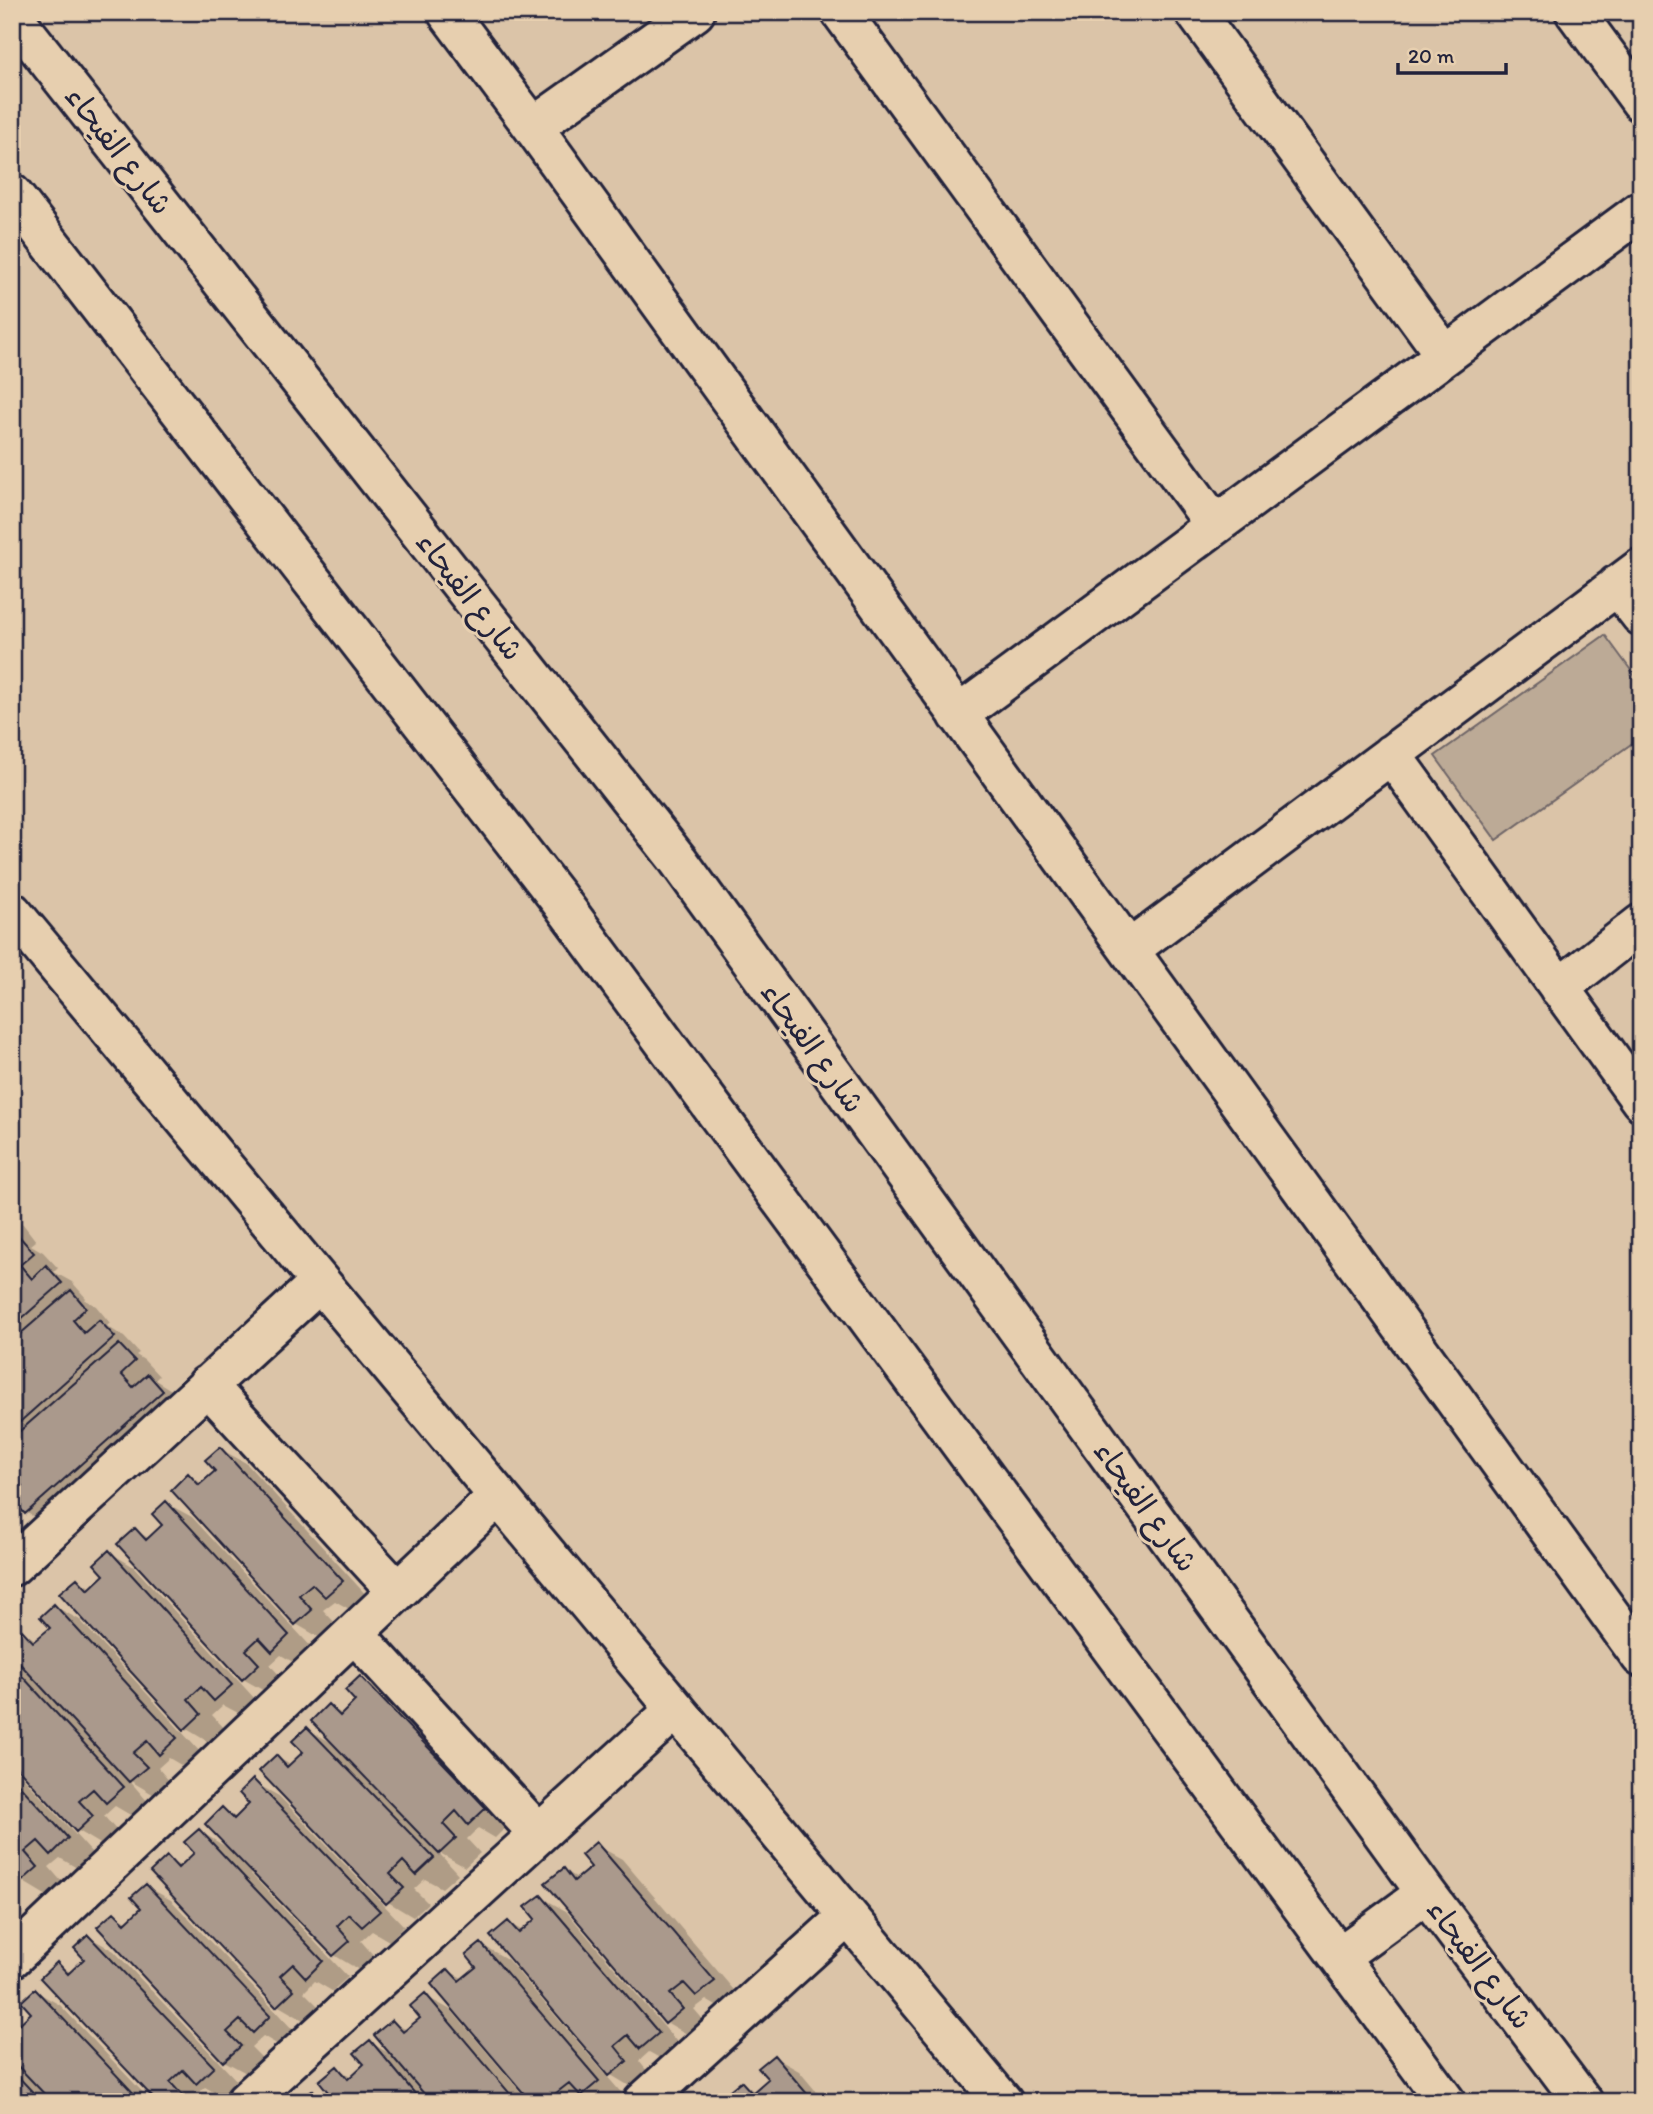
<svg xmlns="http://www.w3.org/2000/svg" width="1653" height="2114" viewBox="0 0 1653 2114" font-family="Itim,'Playpen Sans Arabic',sans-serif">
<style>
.green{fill:#bcaa96;stroke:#6f6668;stroke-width:2}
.shadow{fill:#0003}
.building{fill:#aa998c;stroke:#22223b;stroke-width:2}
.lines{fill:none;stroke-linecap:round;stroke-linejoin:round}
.minor-casing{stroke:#22223b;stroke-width:44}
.highway-casing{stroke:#22223b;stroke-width:44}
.minor{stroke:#e7cfaf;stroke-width:38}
.highway{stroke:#e7cfaf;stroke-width:38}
.labels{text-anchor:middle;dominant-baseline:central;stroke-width:6;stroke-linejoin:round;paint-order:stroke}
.street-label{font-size:30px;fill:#22223b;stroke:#e7cfaf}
</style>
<rect width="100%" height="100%" fill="#dbc4a8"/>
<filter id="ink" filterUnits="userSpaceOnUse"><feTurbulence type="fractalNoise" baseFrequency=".0143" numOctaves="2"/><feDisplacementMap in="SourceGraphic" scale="14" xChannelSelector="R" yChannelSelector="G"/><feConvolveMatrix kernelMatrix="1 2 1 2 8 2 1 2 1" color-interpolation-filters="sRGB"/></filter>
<g filter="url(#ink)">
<path class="green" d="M1605,635L1641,684V737L1496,840L1435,756Z"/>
<path class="shadow" d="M12,1219L23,1224L36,1241L31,1245L43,1252L58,1268L54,1272L72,1282L86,1298L85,1300L96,1306L110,1323L107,1326L124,1337L139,1353L136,1355L144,1360L159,1376L155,1380L173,1391L188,1407L52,1527L27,1513L19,1491L12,1487Z
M220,1449L246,1463L367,1596L351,1610L335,1601L323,1610L337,1625L322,1639L296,1624L173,1490L188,1475L203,1484L218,1471Z
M166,1503L192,1517L314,1650L298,1665L281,1655L270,1665L283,1679L268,1693L243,1679L135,1530L150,1539L164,1525Z
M109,1552L134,1567L256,1700L240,1714L223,1705L212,1715L225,1729L210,1743L185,1728L77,1580L92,1588L107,1575Z
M54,1606L80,1620L201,1753L186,1768L169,1758L158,1768L171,1783L156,1796L129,1780L148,1802L132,1816L115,1806L104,1816L117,1831L102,1845L77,1830L12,1760V1661L27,1670L23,1632L37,1641L52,1628Z
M360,1679L385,1693L510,1823L495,1838L478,1828L467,1839L480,1853L465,1867L438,1852L458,1874L442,1888L425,1879L414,1889L428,1903L413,1917L388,1902L276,1757L291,1765L305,1752L307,1729L336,1745L328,1706L344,1715L358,1701Z
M12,1765L93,1854L77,1868L60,1858L49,1867L62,1882L47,1896L22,1881L12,1871Z
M253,1782L279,1796L404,1926L389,1941L372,1931L361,1941L374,1956L359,1970L334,1955L254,1872L251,1874L348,1977L332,1991L315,1981L304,1992L318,2006L303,2020L277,2005L167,1859L182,1867L197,1854L199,1831L230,1849L222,1809L237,1818L252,1804Z
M596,1845L622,1859L739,1996L723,2010L706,2000L694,2009L707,2024L692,2037L666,2022L564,1870L579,1879L594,1867Z
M146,1886L171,1900L295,2032L280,2046L263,2036L251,2047L265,2061L250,2075L224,2061L114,1914L129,1922L144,1908Z
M541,1897L566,1911L683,2049L667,2062L649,2052L639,2061L651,2076L636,2090L611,2075L492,1936L508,1923L523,1931L538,1919Z
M89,1937L114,1951L238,2082L222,2097L205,2087L194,2097L199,2102H159L57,1964L72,1973L87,1959Z
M482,1945L507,1959L624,2096L617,2102L591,2100L588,2102H534L449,1971L464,1979L479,1967Z
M35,1991L60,2005L152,2102H12V2023L19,2027L33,2013Z
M425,1996L451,2010L529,2102H338L337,2068L352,2077L367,2064L370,2042L395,2057L392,2022L407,2030L422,2018Z
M774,2057L799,2071L825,2102H730L741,2083L756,2092L771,2079Z
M313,2092L330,2102H301Z"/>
<path class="building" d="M18,1235L34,1253L20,1265L32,1279L46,1265L62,1283L12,1327V1240Z
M71,1290L86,1308L73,1320L84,1333L99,1320L115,1337L12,1429V1341Z
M119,1344L135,1361L121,1374L133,1387L148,1374L163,1391L25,1514L12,1499V1494L22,1486L12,1475V1438Z
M220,1447L343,1581L325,1597L312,1584L299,1595L312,1610L295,1625L171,1490L188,1473L199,1485L215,1471L205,1460Z
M166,1501L289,1635L272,1652L259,1638L246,1650L259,1664L242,1680L117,1544L135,1528L146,1540L162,1525L152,1514Z
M109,1550L232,1685L214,1701L201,1687L188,1699L201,1714L184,1730L59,1593L77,1578L88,1590L104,1575L94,1564Z
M54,1604L177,1738L159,1755L147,1741L133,1753L147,1767L129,1782L12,1655V1640L22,1630L33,1642L50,1628L40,1617Z
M12,1665L124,1787L106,1803L93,1789L79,1801L93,1816L76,1832L12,1762Z
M360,1676L486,1808L468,1825L456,1811L443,1824L456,1838L439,1854L311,1721L328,1704L340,1716L355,1701L345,1690Z
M307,1727L434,1858L416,1875L403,1861L390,1874L404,1888L386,1904L259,1771L276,1755L287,1767L303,1752L292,1741Z
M12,1777L68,1838L51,1855L38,1841L25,1852L38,1867L21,1882L12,1873Z
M253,1779L380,1911L362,1927L349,1914L337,1926L350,1941L333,1956L205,1824L222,1807L234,1819L249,1804L239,1793Z
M199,1829L323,1961L306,1978L293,1964L280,1976L294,1990L276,2007L150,1872L167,1856L178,1868L194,1853L184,1842Z
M596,1842L715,1981L696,1996L684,1983L670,1994L683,2009L665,2024L545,1883L564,1868L574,1881L591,1867L581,1855Z
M146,1884L270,2016L253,2033L240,2020L227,2032L241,2046L223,2062L97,1927L114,1912L125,1923L141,1908L131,1897Z
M541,1895L659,2033L640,2049L628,2035L615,2046L627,2061L609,2076L490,1936L508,1921L519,1933L535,1919L525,1907Z
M88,1935L214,2067L196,2084L183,2070L170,2082L183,2096L178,2102H157L40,1978L57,1962L68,1974L84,1959L74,1948Z
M481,1943L599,2081L581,2096L569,2083L555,2094L562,2102H531L431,1984L448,1969L459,1981L476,1967L466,1955Z
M35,1989L142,2102H52L12,2060V2025L15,2028L31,2013L21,2002Z
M425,1993L517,2102H431L374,2035L392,2020L403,2032L420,2018L410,2006Z
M370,2040L422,2102H336L319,2081L337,2066L348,2079L364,2064L354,2053Z
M774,2055L814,2102H728L723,2096L741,2081L752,2093L768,2079L758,2068Z
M12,2070L42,2102H12Z
M313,2090L323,2102H299Z"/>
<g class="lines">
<g class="minor-casing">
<path id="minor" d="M447,12L533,127L1641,1657
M841,12L1215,525
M1195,12L1445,355
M1575,12L1641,102
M533,127L695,12
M1617,585L1641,616
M958,715L1641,211
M1391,754L1641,1101
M12,912L1003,2102
M1129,950L1641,568
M1559,988L1641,924
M207,1385L397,1591
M12,1566L320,1282
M354,1633L539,1834
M12,1958L498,1496
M245,2102L676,1709
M643,2102L848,1916"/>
</g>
<g class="highway-casing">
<path id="highway" d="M12,15L678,860L1426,1893L1583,2102
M12,194L558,898L1446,2102
M1340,1956L1426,1893"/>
</g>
<use href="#minor" class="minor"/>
<use href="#highway" class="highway"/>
</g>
</g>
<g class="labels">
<g class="street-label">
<text transform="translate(119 150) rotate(52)">شارع الفيحاء</text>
<text transform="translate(470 596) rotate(52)">شارع الفيحاء</text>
<text transform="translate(813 1047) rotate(54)">شارع الفيحاء</text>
<text transform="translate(1146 1506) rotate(54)">شارع الفيحاء</text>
<text transform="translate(1480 1964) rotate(53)">شارع الفيحاء</text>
</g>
</g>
<rect width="1653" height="2114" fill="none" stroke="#e7cfaf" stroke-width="42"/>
<rect x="21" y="21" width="1611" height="2072" fill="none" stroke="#22223b" stroke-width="2.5" filter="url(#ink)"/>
<path d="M1398 63v10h108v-10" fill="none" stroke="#22223b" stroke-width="3.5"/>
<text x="1408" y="63" font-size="21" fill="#22223b" stroke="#e7cfaf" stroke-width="5" paint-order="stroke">20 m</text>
</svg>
